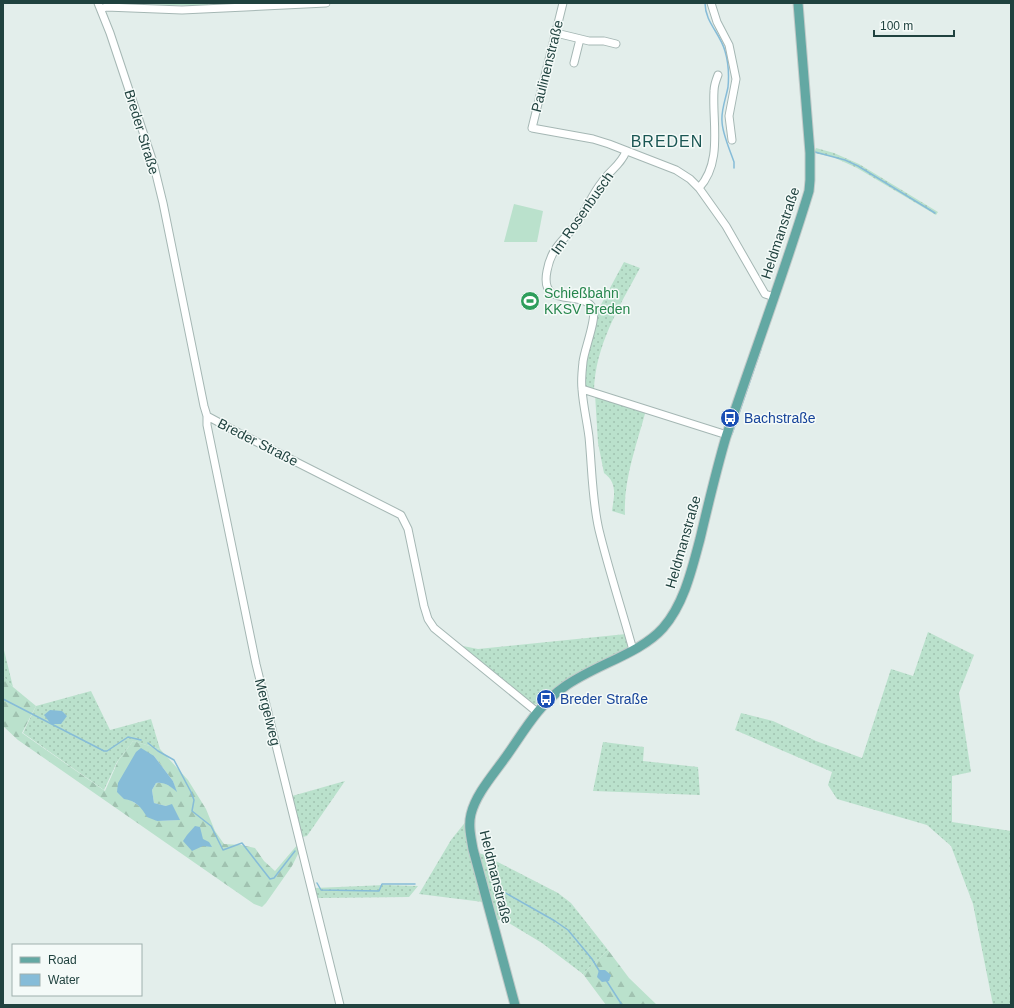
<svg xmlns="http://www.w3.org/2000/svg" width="1014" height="1008" viewBox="0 0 1014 1008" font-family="Helvetica,sans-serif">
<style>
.grass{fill:url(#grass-dots)}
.forest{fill:url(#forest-firs);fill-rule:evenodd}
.green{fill:#bae1cc}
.water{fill:#86bcd8}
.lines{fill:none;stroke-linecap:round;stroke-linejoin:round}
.stream{stroke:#86bcd8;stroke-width:1.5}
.minor-casing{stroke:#a5b7b4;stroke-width:9}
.major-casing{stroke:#c1cac9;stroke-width:11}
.minor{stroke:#fff;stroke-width:7}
.major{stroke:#63a8a3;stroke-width:9}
.labels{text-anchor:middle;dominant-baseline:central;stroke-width:3;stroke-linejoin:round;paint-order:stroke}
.street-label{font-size:14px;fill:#20423f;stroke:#f4faf8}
.leisure-label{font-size:14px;fill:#27864d;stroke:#f4faf8;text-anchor:start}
.transit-label{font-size:14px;fill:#164399;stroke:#f4faf8;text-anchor:start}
.quarter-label{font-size:16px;letter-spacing:1px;fill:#1a5653;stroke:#f4faf8}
</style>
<defs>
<pattern id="grass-dots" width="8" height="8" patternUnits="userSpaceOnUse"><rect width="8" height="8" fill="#bae1cc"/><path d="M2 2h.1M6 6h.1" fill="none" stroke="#a0c2b0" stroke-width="1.8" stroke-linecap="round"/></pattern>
<pattern id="forest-firs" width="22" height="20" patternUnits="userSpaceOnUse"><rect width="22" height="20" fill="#bae1cc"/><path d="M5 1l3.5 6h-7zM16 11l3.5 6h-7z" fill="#a0c2b0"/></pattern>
</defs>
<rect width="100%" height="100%" fill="#e3eeeb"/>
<path class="grass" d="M106,3H208V6Z
M816,148L834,153L859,164L938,212L936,215L857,168L833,157L814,153Z
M624,262L640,268C619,307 595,346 594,391L584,387L585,364L596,314Z
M595,394L646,410C637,444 623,480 625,515L612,511C614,496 618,483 604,473L598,443Z
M928,632L974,655L959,693L971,772L952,776V822L1011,831V1005H993L973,904L951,846L927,825L837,799L828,785L832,772L735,730L741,713L773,721L816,741L862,758L891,669L913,676Z
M626,634L629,646L628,650L542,703L532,705L458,645L478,649Z
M3,646L13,687L3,676Z
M91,691L110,730L151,719L160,749L133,741L117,762L104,790L23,733L36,706Z
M603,742L644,747L643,761L698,767L700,795L593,791Z
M345,781L307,836L302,837L292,796Z
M467,820L483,902L419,894L451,840Z
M476,852L482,854L558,893L571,903L608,950L583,974L542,943L502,919L495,921Z
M385,885L418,886L409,897L317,898L315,888Z"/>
<path class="forest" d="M3,676L13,687L36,706L22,733L105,791L118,761L133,741L160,749L188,780L206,809L215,831L224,844L241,845L255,848L264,861L275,871L298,844L299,852L292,866L266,903L262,907L254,904L18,740L3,726ZM154,756L173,781L176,791C170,785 165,782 156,783L152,790L154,803L166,806L179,820L157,821L142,808L129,799Z
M608,950L629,978L657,1005H606L583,974Z"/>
<path class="green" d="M514,204L543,211L537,242H504Z"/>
<path class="water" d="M50,710L62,711L67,716L61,724H51L44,715Z
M141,748L154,756L173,781L177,792C170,786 165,782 156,783L152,790L154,803L166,806L172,804L180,820L157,821L147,817C142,808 135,800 124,799L117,792L118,783L136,752Z
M195,826L200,827L203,839L209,842L212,847L203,846L192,851L183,841L187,835Z
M599,970H605L611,975L609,981L602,982L597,977Z"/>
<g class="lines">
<path class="stream" d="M705,3C705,22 720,33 725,51C728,61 729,76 728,87C726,98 721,110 722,121C722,133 730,150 734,162V168
M815,152L845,160L858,166L935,213
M732,434L761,349
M3,699L104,751H107L128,737L141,740
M148,743L158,751L174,760L191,792L194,800L192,811L211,826L223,850L242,843L270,879L274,878L295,851
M317,883L321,890L379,891L382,884H415
M495,887L555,921L568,930L592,959L600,972
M606,980L622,1005"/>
<g class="minor-casing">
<path id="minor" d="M98,3L110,33L153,162L163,203L204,406L207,416L235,431L401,515L408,529L424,606L428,619L434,628L537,712
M563,3L532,128L593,139L609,144L676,170L690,179L699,188L726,226L765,294L774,297
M711,3L717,22L729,45L736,79L729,116L732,140
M101,9L106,7L182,10L326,3
M556,33L589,41H604L616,44
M574,63L580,39
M626,151C622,164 609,171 602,182C593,193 588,206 580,218C568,239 552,243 547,271C539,311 584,288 593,309C597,319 584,350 583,362C582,371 581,381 582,389C583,405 587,421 589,437C592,468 592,500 599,530C609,571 622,610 633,650
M699,188C723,162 712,122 714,91C714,86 716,80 718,75
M582,389L727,435
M207,416V425L256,664L340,1005"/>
</g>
<g class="major-casing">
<path id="major" d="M515,1005L473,849C471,837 468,826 471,814C476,794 493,775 505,758C523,733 538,705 564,687C594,665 640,654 663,628C684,604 692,569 700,539C708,505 716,471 726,437C753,355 784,274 809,191L810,180V153L798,3"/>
</g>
<use href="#minor" class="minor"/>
<use href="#major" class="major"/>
</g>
<defs>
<g id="stadium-disc" transform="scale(1)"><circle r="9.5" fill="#2e9e5b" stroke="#f4faf8"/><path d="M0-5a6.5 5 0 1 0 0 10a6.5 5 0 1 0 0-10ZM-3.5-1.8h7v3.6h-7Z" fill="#fff"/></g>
<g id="bus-disc" transform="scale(1)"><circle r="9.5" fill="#1a4fb4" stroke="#f4faf8"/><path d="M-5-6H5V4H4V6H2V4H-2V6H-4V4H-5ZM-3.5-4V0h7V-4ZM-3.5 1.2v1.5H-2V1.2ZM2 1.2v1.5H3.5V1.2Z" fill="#fff"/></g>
</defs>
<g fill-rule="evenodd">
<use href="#stadium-disc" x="530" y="301"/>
<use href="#bus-disc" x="730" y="418"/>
<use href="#bus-disc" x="546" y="699"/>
</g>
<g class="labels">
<g class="street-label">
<text transform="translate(547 66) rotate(-76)">Paulinenstraße</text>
<text transform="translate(142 132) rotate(73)">Breder Straße</text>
<text transform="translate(582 213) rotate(-55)">Im Rosenbusch</text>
<text transform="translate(780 233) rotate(-72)">Heldmanstraße</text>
<text transform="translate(258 442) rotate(27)">Breder Straße</text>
<text transform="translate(683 542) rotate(-74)">Heldmanstraße</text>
<text transform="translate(268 712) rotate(76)">Mergelweg</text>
<text transform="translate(496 877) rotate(76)">Heldmanstraße</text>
</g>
<g class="leisure-label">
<text x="544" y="293">Schießbahn<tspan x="544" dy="16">KKSV Breden</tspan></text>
</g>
<g class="transit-label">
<text x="744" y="418">Bachstraße</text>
<text x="560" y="699">Breder Straße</text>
</g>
<g class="quarter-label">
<text x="667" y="141">BREDEN</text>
</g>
</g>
<rect width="1014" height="1008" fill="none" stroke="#20423f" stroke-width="8"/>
<rect x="12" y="944" width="130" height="52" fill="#f4faf8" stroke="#9fb0ae"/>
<rect x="20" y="957" width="20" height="6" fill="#63a8a3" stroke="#9fb0ae"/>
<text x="48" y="964" font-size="12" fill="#20423f">Road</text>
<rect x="20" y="974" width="20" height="12" fill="#86bcd8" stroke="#9fb0ae"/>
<text x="48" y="984" font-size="12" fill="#20423f">Water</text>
<path d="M874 30v6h80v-6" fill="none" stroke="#20423f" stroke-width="2"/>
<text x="880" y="30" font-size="12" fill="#20423f" stroke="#f4faf8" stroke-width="3" paint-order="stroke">100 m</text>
</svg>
